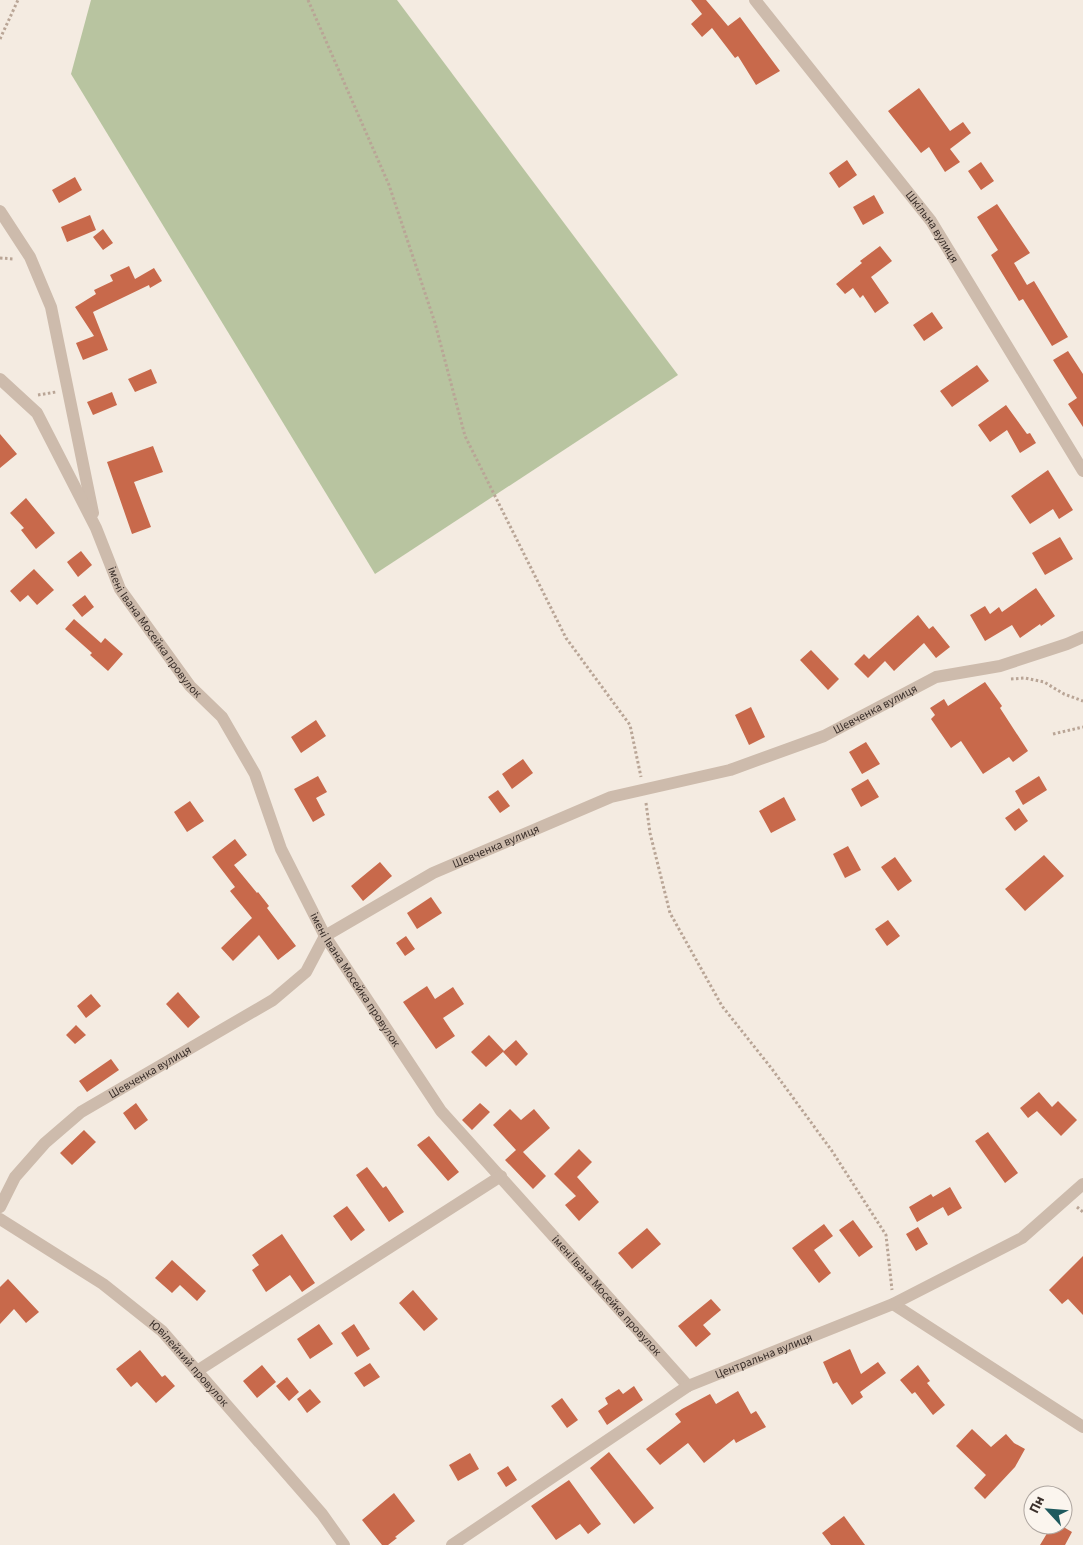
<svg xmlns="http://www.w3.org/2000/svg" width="1083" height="1545" viewBox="0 0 1083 1545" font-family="'Source Sans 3',sans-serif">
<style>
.green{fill:#b8c4a0}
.building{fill:#c8694b}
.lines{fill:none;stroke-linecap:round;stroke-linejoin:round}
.path{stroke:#b9a596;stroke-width:3;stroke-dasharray:2.5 2.5;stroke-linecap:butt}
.minor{stroke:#cdbbac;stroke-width:12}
.labels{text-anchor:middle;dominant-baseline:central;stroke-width:5;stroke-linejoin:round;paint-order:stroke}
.street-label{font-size:12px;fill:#3b302b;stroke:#fbf5ee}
</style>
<rect width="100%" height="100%" fill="#f4ebe1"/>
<path class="green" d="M91,0H397L678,375L375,574L71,74Z"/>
<path class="building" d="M691,0H706L728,26L740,17L780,71L756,85L738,56L735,58L712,28L702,37L691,24L702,14Z
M919,88L950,131L963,122L971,133L950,149L960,162L945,172L929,147L921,153L888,111Z
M847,160L857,175L839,188L829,173Z
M981,162L994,181L981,190L968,171Z
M75,177L82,190L59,203L52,190Z
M874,195L884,213L863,225L853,207Z
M997,204L1030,253L1014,263L1027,285L1034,281L1068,337L1052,346L1023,299L1019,301L991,255L998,250L977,217Z
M90,215L96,230L67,242L61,227Z
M103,229L113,243L103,250L93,237Z
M880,246L892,261L871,277L889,303L875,313L863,295L860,298L853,288L845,294L836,284L862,263L860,261Z
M129,266L135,279L154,268L162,281L150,288L149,285L93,312L108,350L83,360L76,343L94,336L75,307L96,294L94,290L113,281L110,275Z
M932,312L943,328L924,341L913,325Z
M1068,351L1083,374V427L1068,404L1077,398L1053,360Z
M977,365L989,381L952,407L940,391Z
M151,369L157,383L135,392L128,379Z
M112,392L117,405L93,415L87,402Z
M1006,405L1027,434L1030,433L1036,443L1020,453L1007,430L990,442L978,425Z
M0,434L17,454L0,468Z
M153,446L163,472L134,482L151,527L132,534L107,462Z
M1048,470L1073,510L1059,519L1053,509L1030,524L1011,496Z
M26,498L55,533L36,549L21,530L24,528L10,513Z
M1060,537L1073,559L1045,575L1032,553Z
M81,551L92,565L78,577L67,562Z
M34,569L54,590L37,605L28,595L20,602L10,591Z
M1036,588L1055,616L1041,626L1040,624L1020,638L1012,625L985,641L970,615L985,606L990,614L999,607L1002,612Z
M85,595L94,607L82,617L72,605Z
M918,615L929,629L933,626L950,647L936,658L924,643L894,671L885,661L868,678L854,664L864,654L869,659Z
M74,619L101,643L105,638L123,654L108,671L90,655L92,653L65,629Z
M811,650L839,679L828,690L800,660Z
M985,682L1002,706L1000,708L1028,751L1013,762L1009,757L983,774L961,741L951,748L931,719L935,715L930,708L944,699L948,706Z
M751,707L765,737L749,745L735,715Z
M316,720L326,736L301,753L291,737Z
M866,742L880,764L862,774L849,752Z
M523,759L533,773L512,789L502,774Z
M318,776L327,792L316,798L325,815L313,822L294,789Z
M1039,776L1047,790L1023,805L1015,791Z
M868,779L879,797L861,807L851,789Z
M498,790L510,806L500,813L488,797Z
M784,797L796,820L771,833L759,811Z
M190,801L204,821L187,832L174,812Z
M1019,808L1028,821L1015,831L1005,818Z
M235,839L247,855L234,865L257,893L258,892L269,906L267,908L296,946L278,960L259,935L233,961L221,948L252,918L230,891L235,887L212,857Z
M848,846L861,870L845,878L833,854Z
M1044,855L1064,876L1025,911L1005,889Z
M895,857L912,881L898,891L881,867Z
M380,862L392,876L363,901L351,886Z
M431,897L442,913L417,929L407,913Z
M888,920L900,936L887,946L875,929Z
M406,936L415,949L405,956L396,943Z
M427,986L435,999L453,987L464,1004L443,1018L455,1036L436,1049L403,1002Z
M178,992L200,1017L188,1028L166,1004Z
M91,994L101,1006L86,1018L77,1006Z
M76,1025L86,1035L75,1044L66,1035Z
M489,1035L504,1051L486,1067L471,1052Z
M516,1040L528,1054L516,1066L503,1052Z
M111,1059L119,1070L87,1092L79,1081Z
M1039,1092L1052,1107L1058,1101L1077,1120L1061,1136L1037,1111L1028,1118L1020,1108Z
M136,1103L148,1120L135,1130L123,1113Z
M480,1103L490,1112L472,1130L462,1120Z
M510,1109L521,1120L534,1109L550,1128L523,1152L546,1176L533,1189L505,1160L516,1150L493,1125Z
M84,1130L96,1142L72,1165L60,1153Z
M988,1132L1018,1173L1005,1183L975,1141Z
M429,1136L459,1172L448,1181L417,1145Z
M579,1149L592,1162L577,1177L599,1202L579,1221L565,1205L576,1196L554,1174Z
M367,1167L383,1188L386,1186L404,1212L389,1222L356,1175Z
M950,1187L962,1208L948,1216L943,1207L917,1222L909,1207L931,1194L933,1197Z
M347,1206L365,1230L351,1241L333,1216Z
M853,1220L873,1247L859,1257L839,1230Z
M824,1224L833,1236L814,1250L831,1273L819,1283L792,1248Z
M918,1227L928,1244L916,1251L906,1234Z
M647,1228L661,1244L632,1269L618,1253Z
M282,1234L315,1283L302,1292L290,1275L266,1292L252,1270L259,1265L252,1255Z
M1083,1256V1315L1068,1299L1062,1304L1049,1290Z
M172,1260L206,1291L197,1301L180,1285L172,1293L155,1278Z
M8,1279L39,1312L26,1323L14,1309L0,1324V1287Z
M413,1290L438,1319L424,1331L399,1303Z
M711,1299L721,1310L703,1325L711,1334L696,1347L678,1326Z
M319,1324L333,1344L310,1359L297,1339Z
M354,1324L370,1349L357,1357L341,1333Z
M850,1349L861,1374L878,1362L886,1373L860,1392L863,1397L852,1405L837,1382L833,1384L823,1362Z
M140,1350L162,1377L165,1375L175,1386L156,1403L137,1382L131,1387L116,1369Z
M370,1363L380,1377L364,1387L354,1373Z
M262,1365L276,1382L257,1398L243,1381Z
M918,1365L930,1381L927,1383L945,1405L933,1415L915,1392L912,1394L900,1380Z
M287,1377L299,1392L289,1401L276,1386Z
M634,1386L643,1400L607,1425L598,1411L608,1404L605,1398L619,1389L623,1394Z
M310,1389L321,1402L307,1413L297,1399Z
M738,1391L751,1414L756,1411L766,1427L736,1443L734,1439L704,1463L688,1443L660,1465L646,1449L681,1422L675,1414L682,1409L710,1394L716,1404Z
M562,1398L578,1420L567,1428L551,1406Z
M972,1429L991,1447L1006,1434L1014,1443L1025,1449L1015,1467L985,1499L974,1488L986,1475L956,1446Z
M609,1452L654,1508L634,1524L590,1468Z
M470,1453L479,1469L458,1481L449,1465Z
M508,1466L517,1480L506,1487L497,1473Z
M569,1480L601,1524L588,1534L580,1524L556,1540L531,1506Z
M394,1493L415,1521L395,1537L397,1538L388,1545H382L362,1520Z
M844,1516L865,1545H831L822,1533Z
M1052,1525H1060L1072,1532L1065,1545H1040Z"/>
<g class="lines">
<path class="path" d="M308,0L389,185L435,323L465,436L566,638L630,725L641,777
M0,39L18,0
M0,258L14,259
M38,395L56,392
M1011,679L1025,678L1044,682L1064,694L1083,701
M1053,734L1083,727
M646,803L650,833L670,913L722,1006L772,1069L832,1151L886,1235L892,1290
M1077,1207L1083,1212"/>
<g class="minor">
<path id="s1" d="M755,0L931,221L1083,471"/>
<path d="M0,211L30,257L51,307L93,513"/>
<path id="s2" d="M0,379L37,413L96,528L120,589L190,686L222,717L255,774L281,849L325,936L441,1111L688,1386"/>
<path id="s3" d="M0,1207L15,1177L45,1143L81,1112L273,1000L306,972L325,936L433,873L611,797L730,770L824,736L936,677L1000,666L1067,644L1083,637"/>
<path id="s4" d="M0,1219L103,1284L162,1331L322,1514L344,1545"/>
<path d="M893,1304L1083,1427"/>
<path d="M197,1371L501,1176"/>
<path id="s5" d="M452,1545L688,1386L893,1304L1022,1238L1083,1184"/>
</g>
</g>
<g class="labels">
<g class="street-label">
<text stroke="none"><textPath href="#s1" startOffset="288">Шкільна вулиця</textPath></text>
<text stroke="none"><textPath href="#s2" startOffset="300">імені Івана Мосейка провулок</textPath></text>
<text stroke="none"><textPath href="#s3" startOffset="1031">Шевченка вулиця</textPath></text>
<text stroke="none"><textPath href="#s3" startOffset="626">Шевченка вулиця</textPath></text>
<text stroke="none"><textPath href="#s2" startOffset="705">імені Івана Мосейка провулок</textPath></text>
<text stroke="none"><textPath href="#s3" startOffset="206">Шевченка вулиця</textPath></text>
<text stroke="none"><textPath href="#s2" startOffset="1110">імені Івана Мосейка провулок</textPath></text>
<text stroke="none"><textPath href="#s5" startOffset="366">Центральна вулиця</textPath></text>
<text stroke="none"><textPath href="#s4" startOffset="239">Ювілейний провулок</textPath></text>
</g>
</g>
<g transform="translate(1048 1510) rotate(296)"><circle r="24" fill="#fbf5ee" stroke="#aea6a0"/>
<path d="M0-4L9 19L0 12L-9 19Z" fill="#1f5a5e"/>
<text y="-8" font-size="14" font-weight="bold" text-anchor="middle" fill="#3b302b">Пн</text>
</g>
</svg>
